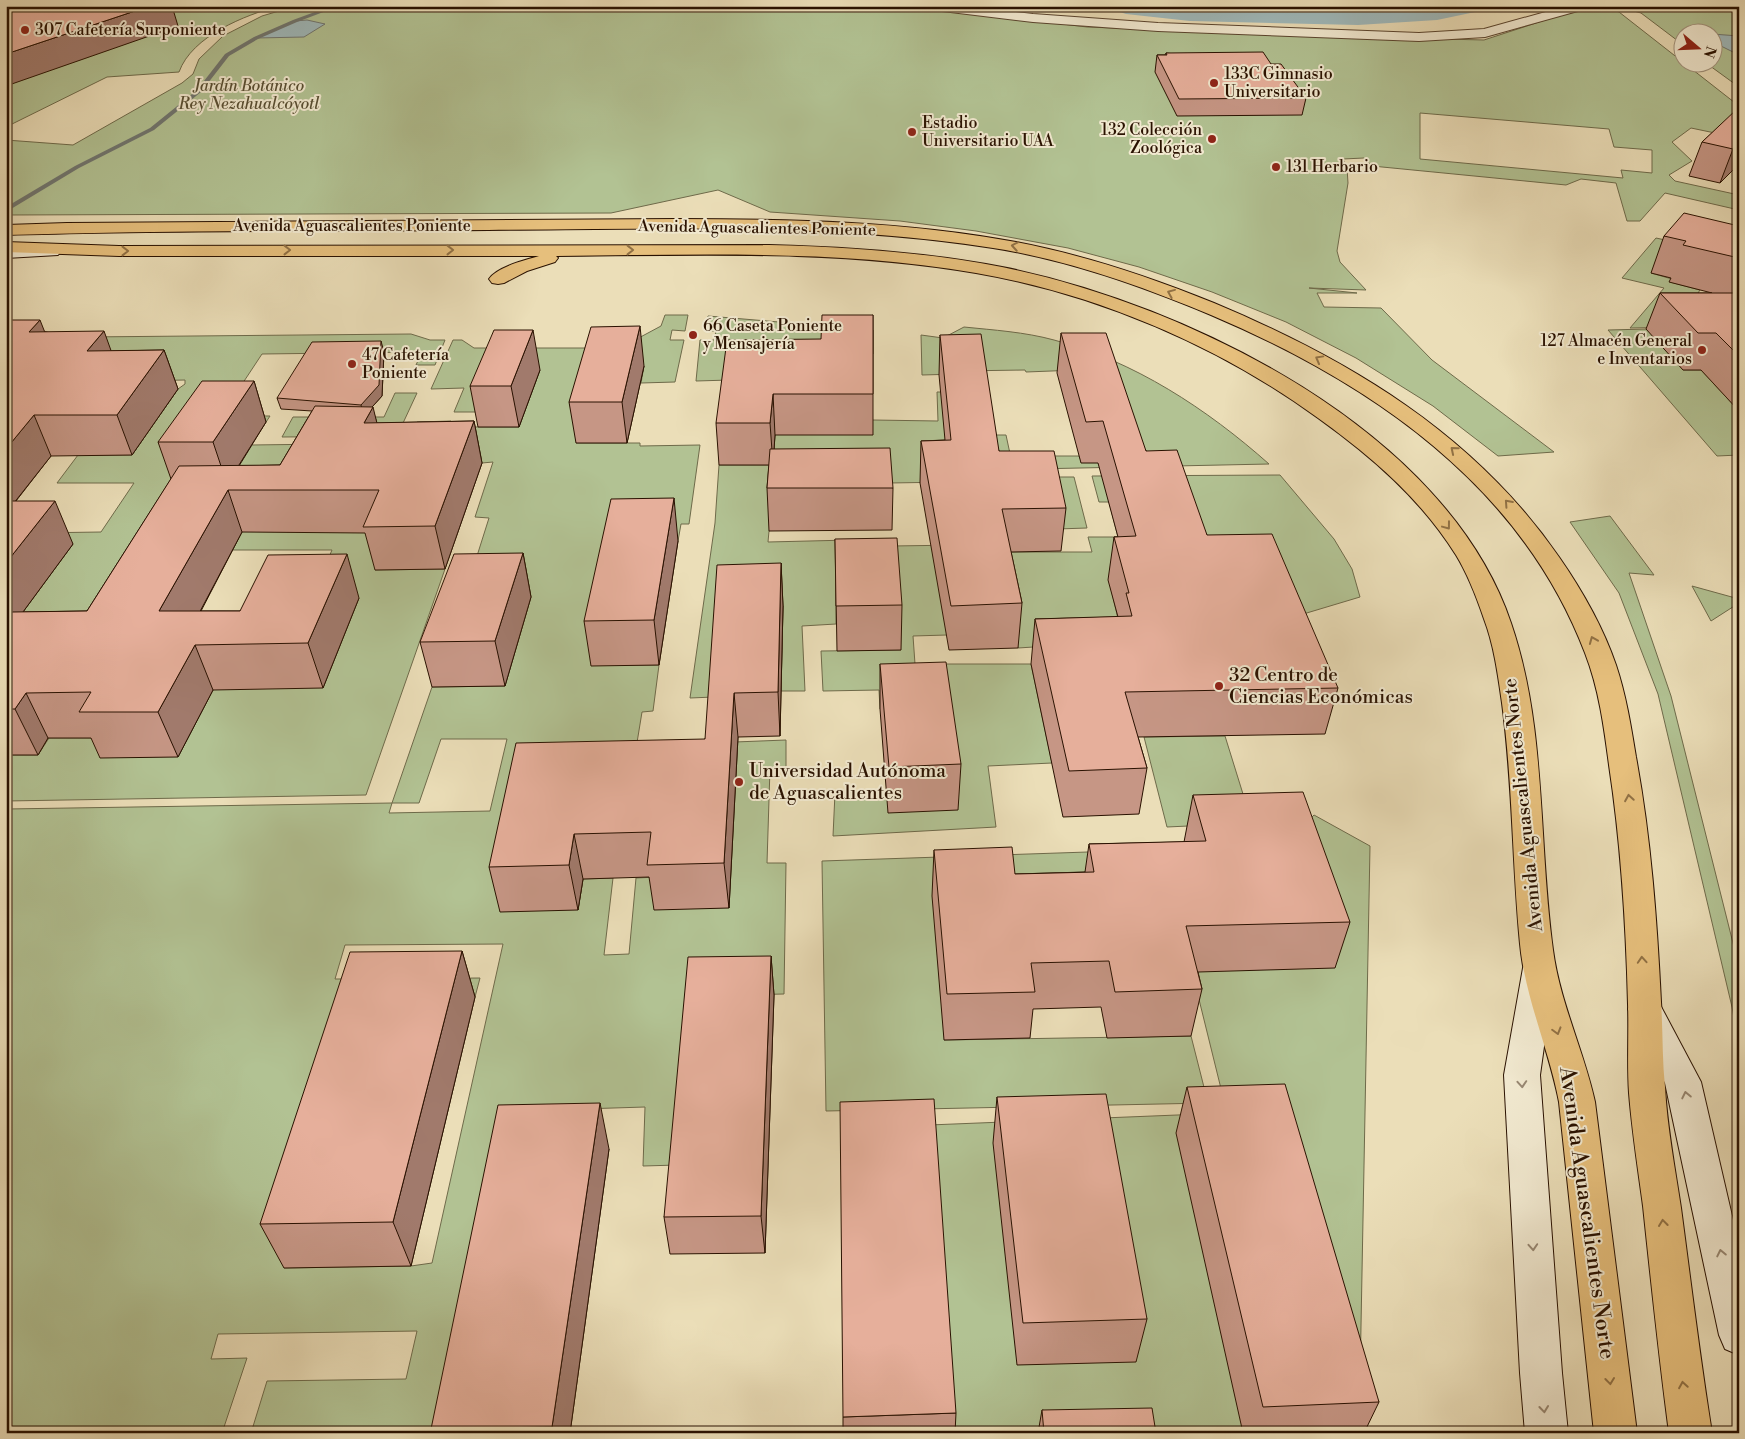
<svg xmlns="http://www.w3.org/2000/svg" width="1745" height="1439" viewBox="0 0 1745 1439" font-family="'Libre Bodoni',serif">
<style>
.green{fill:#b2c293;stroke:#6e6a4a;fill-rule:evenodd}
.water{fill:#9fb9bb;stroke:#707670}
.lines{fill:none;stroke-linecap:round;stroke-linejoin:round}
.stream{fill:#707670;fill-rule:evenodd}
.river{fill:#9fb9bb;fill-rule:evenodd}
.street-casing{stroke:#5a442e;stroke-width:2}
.secondary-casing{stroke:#291100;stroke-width:2}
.primary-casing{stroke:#291100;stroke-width:2}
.street{fill:#f2ead1;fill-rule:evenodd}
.secondary{fill:#f2ead1;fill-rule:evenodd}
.primary{fill:#e6bf7c;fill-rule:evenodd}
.wall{fill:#c69685;stroke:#291100}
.shaded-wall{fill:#a17a6c;stroke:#291100}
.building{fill:#e6af9b;stroke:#291100}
.oneway{stroke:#917144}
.oneway2{stroke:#988873}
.poi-dot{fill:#8f2418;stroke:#f2ead1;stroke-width:2}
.labels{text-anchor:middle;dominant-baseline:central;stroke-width:4;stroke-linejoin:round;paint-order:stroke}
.far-poi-label{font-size:16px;fill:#291100;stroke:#f2ead1;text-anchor:start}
.far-park-label{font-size:16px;font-style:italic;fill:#594f33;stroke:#f2ead1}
.far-street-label{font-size:16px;fill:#291100;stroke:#f2ead1}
.poi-label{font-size:19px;fill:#291100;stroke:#f2ead1;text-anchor:start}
.street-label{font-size:19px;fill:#291100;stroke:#f2ead1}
.near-street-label{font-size:22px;fill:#291100;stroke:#f2ead1}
</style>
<rect width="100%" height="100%" fill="#ebdeb8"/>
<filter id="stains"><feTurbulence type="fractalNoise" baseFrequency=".004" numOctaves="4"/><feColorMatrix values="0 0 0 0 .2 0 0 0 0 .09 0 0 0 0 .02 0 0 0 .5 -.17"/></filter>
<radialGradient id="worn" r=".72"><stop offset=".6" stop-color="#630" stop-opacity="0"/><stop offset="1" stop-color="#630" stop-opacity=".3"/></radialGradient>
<path class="green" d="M109,6H279C245,15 192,36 179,72L107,77L6,127V34Z
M296,6H913L1087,27L1321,36L1484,40L1588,6H1601L1619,12L1739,106V138L1691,128L1672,142L1692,161L1669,175L1675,181L1739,195V210L1665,193L1640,221H1627L1616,183L1581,179L1566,185L1372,166L1364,158L1343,159L1347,168L1348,183L1337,251L1340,262L1366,290L1309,288L1357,293H1317L1324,307L1381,308L1432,360L1554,452L1498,456L1433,406L1356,358L1286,322L1212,292L1139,267L1068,248L976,231L900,221L770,212L718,190L611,213L6,215V140L73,145L182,83L193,74L199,59L223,36L262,16ZM1420,113L1609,129L1614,147L1652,150V173L1621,170L1623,178L1420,159Z
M1616,6H1739V87L1706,63L1712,62V32H1682V44L1641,13Z
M1739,220V245L1651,273L1672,279L1670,282L1700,290L1696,296L1729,305L1739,292V326L1630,328L1664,288L1622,278L1656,238L1693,246L1732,229Z
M665,315H688L685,331L672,330L670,340H684L675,382L641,383L644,366L576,443H640V446L700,445L689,524H681L678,541L591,665H659L653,711L642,712L634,761L531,763L578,910L583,879L613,878L604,955L629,954L636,878L658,877L709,743L786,740V767L770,768L767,863H786L784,994L693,996L678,1165L643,1166L645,1107L518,1111L457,1433H251L267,1381L406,1379L417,1331L218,1334L211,1359L247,1358L222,1433H6V809L392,803L432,687L505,686L464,597L489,518L475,517L493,462L482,463L375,570L445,569L366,795L6,801V755H38L49,738H112L231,655L317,585L332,550H233L125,625L6,639L32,533L101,532L134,483H57L78,455H132L178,389L185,384V380L133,381L73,364L84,337L411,334L430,340H445L435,365H416L422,352L262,354L223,413L199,416H270L251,445L407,443L417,422L451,421L450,427H519L484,412H454L464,388L431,389L453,340H462L474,348H620L661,326ZM441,739H507L490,811L389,813L392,803H419ZM503,944L432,1263L411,1266L284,1268L367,999L475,997L480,978L335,979L345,945Z
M708,316L873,330V354L730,380L696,381L700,340H714L716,331H705Z
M964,327C993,330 1025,332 1054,340C1134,361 1207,409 1269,464L1033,469L1030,456H1079L1082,463L1077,370L1026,372L1025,370L958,371V374L922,375L921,335L943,338Z
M1647,329L1683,370H1701L1739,411V455L1717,456L1608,330Z
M778,388L873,420L938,421L937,392H941L988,435H1006L1015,477H1074L1087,528L1057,529L953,482L889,483L769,531L768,542L891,539L892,546L960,545L969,552H1092L1088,537H1118L1109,502H1099L1092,476L1280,475L1334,539L1352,569L1360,597L1280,621L1109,580L1119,623L1080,644L1018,648L1006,588L947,635L913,636L915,664H1031L1052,763L988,766L996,827L833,836L835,793L887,791L944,707L880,709L879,690L823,691L821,651L901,650L836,583V624L802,626L805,691H781L783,606L714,697L690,698L715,523L719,465H772Z
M395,393H417L397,436L282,437L293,417H384Z
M1610,516L1654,575L1629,573L1671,696L1739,967V1045L1732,1007L1658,694L1619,593L1570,522Z
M1692,586L1739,599V603L1711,621Z
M1225,736L1252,823L1167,827L1144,737Z
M1314,815L1370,846L1359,1433H951L929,1125L1227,1113L1176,906L1300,829Z
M1147,850L944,1040L1191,1036L1208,1103L826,1111L822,861Z"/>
<path class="water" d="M307,20L325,24L304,37L256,38L295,21Z
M1712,34L1739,36V55L1713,42Z"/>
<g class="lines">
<path class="stream" d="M340,6H351L326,11L297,22L258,39L229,56L201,92L154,130L79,168L6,212V207L75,166L150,128L197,90L225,54L254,37L293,20L323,9Z"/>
<path class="river" d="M1113,6L1358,9L1404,6H1484L1480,11L1437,20L1358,25L1190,21L1126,14L1117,11Z"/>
<g class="street-casing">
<path id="street" d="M928,6H966L1033,14L1158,23L1419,33L1484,29L1567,6H1587L1585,9L1485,37L1419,41L1158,31L1033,22L934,10Z"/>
</g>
<g class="secondary-casing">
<path id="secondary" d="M52,246L58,247L61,251L58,255L6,258V248Z
M1539,955L1551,959L1555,968L1540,1075L1562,1373L1568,1433H1525L1520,1373L1504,1075L1523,968L1527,959Z
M1645,995L1657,999L1701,1082L1739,1246V1355L1725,1349L1719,1335L1665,1083L1628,1009L1633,999Z"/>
</g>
<g class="primary-casing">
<path id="primary" d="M677,219C790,219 905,221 1016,242C1084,255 1150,277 1214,303C1350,360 1474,434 1559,557C1582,590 1603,627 1616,665C1626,695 1631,726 1636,757C1651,838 1657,920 1661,1002C1663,1030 1662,1058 1665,1087C1667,1127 1675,1168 1681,1208C1691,1283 1700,1358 1712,1433H1669C1659,1357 1651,1282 1643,1206C1638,1169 1632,1131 1629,1093C1627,1064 1629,1034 1628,1004C1626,924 1621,844 1609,765C1604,727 1599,689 1585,653C1521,485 1371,383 1211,315C1141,286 1069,260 993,248C826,222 656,229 488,230C327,231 167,230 6,235V225L67,223Z
M6,242L119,246L769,245C847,247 925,252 1002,267C1187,304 1447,431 1511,623C1547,728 1538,842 1553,950C1560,1003 1584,1051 1595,1102L1637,1433H1594L1559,1102C1549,1049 1525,998 1520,944C1512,863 1513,783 1502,703C1498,675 1494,645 1484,619C1477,598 1467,573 1456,555C1421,499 1371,456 1318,418C1219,346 1098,294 976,273C838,249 696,255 556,256L558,258L555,262L527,271L504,283L498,284L492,283L489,279C497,267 525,260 539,256H119L6,252Z"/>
</g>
<use href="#street" class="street"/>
<use href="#secondary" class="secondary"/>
<use href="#primary" class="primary"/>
</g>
<path class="wall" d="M1166,53L1271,64L1306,98L1302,115L1177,116L1155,72L1157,55H1165Z
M1739,109V164L1720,183L1689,176L1702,142Z
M1739,226V292L1738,293H1739V411L1701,370H1683L1646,329L1660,293H1712L1669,282L1671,278L1651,273L1664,236Z
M873,315V435H775L774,449L893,488L892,530L769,531L767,488L769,465H719L716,423L821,339Z
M6,320L111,351L164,350L178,389L132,455L51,456L16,501L73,544L23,612L87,611L171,479L158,442L254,381L266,422L239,466L280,465L312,411L281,409L277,398L384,352L382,396L372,407L377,423L474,421L482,463L445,569L375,570L365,533L242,532L201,611H240L359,598L323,688L213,690L178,757L100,758L91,738H48L38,755H6Z
M1061,333L1207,535L1338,688L1325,734L1138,737L1147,768L1139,814L1063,817L1031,664L1035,619L1118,617L1108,580L1114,537H1118L1098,463H1081L1057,373Z
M940,335L999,451L1066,508L1061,551L1011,552L1022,603L1018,648L949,650L920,483L921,441L945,440L939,375Z
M644,366L627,443H576L569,402Z
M540,370L519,427H478L470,386Z
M835,539L902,605L901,650L837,651Z
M678,541L659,665L591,666L584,621Z
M523,553L531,597L505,686L432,687L420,642Z
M781,563L783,606L780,736L738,737L729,908L654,910L649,877L583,879L578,910L500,912L489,867L705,739Z
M880,664L961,764L958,810L888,813L880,709Z
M1193,795L1350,922L1335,968L1198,972L1202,989L1191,1036L1107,1038L1101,1007L1033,1009L1030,1038L944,1040L932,896L934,850L1015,874L1085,872L1089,844L1184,842Z
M462,951L475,997L411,1266L284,1268L260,1224Z
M771,956L774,995L765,1253L670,1254L664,1217Z
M1187,1087L1379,1402L1364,1433H1243L1176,1133Z
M997,1097L1147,1319L1136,1362L1017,1365L993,1143Z
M609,1149L570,1433H433L431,1429Z
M1042,1410L1156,1433H1038Z
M956,1413L955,1433H843V1417Z"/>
<path class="shaded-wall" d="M150,6H172L178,26L6,86V54Z
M1739,143V164L1720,183L1733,149Z
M40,320L55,358L29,332Z
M640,326L644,366L627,443L622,402Z
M533,330L540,370L519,427L511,386Z
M104,331L118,370L87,351Z
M381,341L384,352L382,396L364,416L361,405Z
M164,350L178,389L132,455L117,415Z
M254,381L266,422L227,484L213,442Z
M773,394L775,435L773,465L770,423Z
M373,407L383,448L364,423Z
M34,415L51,456L6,513V449Z
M474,421L482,463L445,569L435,526Z
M228,490L242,532L177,655L159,611Z
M674,498L678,541L659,665L654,620Z
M55,501L73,544L6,635V563Z
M523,553L531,597L505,686L495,641Z
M347,554L359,598L323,688L308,643Z
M781,563L783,606L780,736L778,692Z
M195,645L213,690L178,757L158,712Z
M26,693L48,738L38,755L15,709Z
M734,693L738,737L729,908L724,863Z
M574,834L583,879L578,910L569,865Z
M462,951L475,997L411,1266L393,1222Z
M771,956L774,995L765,1253L761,1216Z
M600,1103L609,1149L570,1433H554L552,1427Z"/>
<path class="building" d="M6,6H150L6,54Z
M1263,52L1271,64H1281L1306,98L1179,99L1157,55H1167L1166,53Z
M1737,109H1739V143L1733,149L1702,142Z
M1684,213L1739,226V258L1683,245L1686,241L1664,236Z
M1660,293H1739V356L1716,333H1698Z
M822,315H873V394H773L770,423H716L727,340L821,339Z
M6,320H40L29,332L104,331L87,351L164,350L117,415H34L6,449Z
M640,326L622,402H569L591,327Z
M494,330H533L511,386H470Z
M1061,333H1106L1146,451L1177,450L1207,535L1272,534L1338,688L1125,692L1147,768L1069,771L1035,619L1132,616L1126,593H1129L1114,537L1136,536L1103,421L1086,422Z
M981,334L999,451H1054L1066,508L1002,509L1022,603L951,606L921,441L951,440L940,335Z
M381,341L379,385L361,405L277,398L312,342Z
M202,381H254L213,442H158Z
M315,406L373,407L364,423L474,421L435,526L363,527L379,490H228L159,611H240L268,555L347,554L308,643L195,645L158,712H79L91,692L26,693L15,709H6V620L12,612L87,611L179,466L280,465Z
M890,448L893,488H767L770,449Z
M674,498L654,620L584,621L611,499Z
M6,501H55L6,563Z
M897,538L902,605L836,606L835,539Z
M523,553L495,641L420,642L454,554Z
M781,563L778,692L734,693L724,863L647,865L651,832L574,834L569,865L489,867L516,743L705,739L717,565Z
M946,662L961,764L889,767L880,664Z
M1303,792L1350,922L1186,926L1202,989L1115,992L1109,961L1031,963L1035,992L947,994L934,850L1012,847L1015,874L1094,872L1089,844L1206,841L1193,795Z
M462,951L393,1222L260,1224L350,952Z
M771,956L761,1216L664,1217L688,957Z
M1285,1084L1379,1402L1263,1407L1187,1087Z
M1106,1094L1147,1319L1023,1323L997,1097Z
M934,1099L956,1413L843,1417L840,1102Z
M600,1103L552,1427L431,1429L498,1105Z
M1152,1408L1156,1433H1044L1042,1410Z"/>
<defs><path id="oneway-chevron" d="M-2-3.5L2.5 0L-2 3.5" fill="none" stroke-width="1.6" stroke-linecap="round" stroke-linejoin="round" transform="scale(1.25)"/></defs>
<g class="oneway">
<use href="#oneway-chevron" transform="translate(1015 246) rotate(-170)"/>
<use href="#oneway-chevron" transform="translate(287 250)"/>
<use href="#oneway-chevron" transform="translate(450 250)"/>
<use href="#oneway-chevron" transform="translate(630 250)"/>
<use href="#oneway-chevron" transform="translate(125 251)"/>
<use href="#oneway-chevron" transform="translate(1171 293) rotate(-158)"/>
<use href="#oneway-chevron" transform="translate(1319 359) rotate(-151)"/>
<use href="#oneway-chevron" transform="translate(1454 450) rotate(-140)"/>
<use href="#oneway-chevron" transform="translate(1508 503) rotate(-132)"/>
<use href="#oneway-chevron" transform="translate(1447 526) rotate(53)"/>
<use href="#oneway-chevron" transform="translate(1593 640) rotate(-112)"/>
<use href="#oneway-chevron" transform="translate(1629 798) rotate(-99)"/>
<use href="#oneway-chevron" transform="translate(1642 960) rotate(-94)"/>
<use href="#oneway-chevron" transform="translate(1557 1031) rotate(74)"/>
<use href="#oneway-chevron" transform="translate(1663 1223) rotate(-97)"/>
<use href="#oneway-chevron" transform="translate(1610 1381) rotate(83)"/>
<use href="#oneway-chevron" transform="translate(1683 1385) rotate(-99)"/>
</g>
<g class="oneway2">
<use href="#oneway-chevron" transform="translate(1522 1084) rotate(86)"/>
<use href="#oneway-chevron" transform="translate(1686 1095) rotate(-102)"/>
<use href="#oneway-chevron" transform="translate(1533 1247) rotate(86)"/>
<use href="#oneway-chevron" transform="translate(1721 1253) rotate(-102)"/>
<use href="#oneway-chevron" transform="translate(1544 1409) rotate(84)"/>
</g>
<g class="poi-dot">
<circle cx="25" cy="30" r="5"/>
<circle cx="1214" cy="83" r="5"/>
<circle cx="912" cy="132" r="5"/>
<circle cx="1212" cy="139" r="5"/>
<circle cx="1276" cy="167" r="5"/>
<circle cx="693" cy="335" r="5"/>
<circle cx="1702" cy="350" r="5"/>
<circle cx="352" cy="364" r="5"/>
<circle cx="1219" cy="686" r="5"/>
<circle cx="739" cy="782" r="5"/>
</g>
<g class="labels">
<g class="far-poi-label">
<text x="35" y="30">307 Cafetería Surponiente</text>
<text x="1224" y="74">133C Gimnasio<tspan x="1224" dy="18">Universitario</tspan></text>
<text x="922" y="123">Estadio<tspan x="922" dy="18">Universitario UAA</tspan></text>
<text x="1202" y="130" text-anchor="end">132 Colección<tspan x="1202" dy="18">Zoológica</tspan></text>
<text x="1286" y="167">131 Herbario</text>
<text x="703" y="326">66 Caseta Poniente<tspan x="703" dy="18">y Mensajería</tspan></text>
<text x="1692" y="341" text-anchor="end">127 Almacén General<tspan x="1692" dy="18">e Inventarios</tspan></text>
<text x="362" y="355">47 Cafetería<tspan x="362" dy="18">Poniente</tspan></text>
</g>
<g class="far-park-label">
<text x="249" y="86">Jardín Botánico<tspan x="249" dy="18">Rey Nezahualcóyotl</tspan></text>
</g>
<g class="far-street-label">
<text x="352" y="226">Avenida Aguascalientes Poniente</text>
<text transform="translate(757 228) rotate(1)">Avenida Aguascalientes Poniente</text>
</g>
<g class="poi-label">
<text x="1229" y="675">32 Centro de<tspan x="1229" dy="22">Ciencias Económicas</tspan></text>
<text x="749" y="771">Universidad Autónoma<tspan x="749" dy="22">de Aguascalientes</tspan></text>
</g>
<g class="street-label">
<text transform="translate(1523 805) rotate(-96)">Avenida Aguascalientes Norte</text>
</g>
<g class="near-street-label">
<text transform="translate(1587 1213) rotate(82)">Avenida Aguascalientes Norte</text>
</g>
</g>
<rect width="1745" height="1439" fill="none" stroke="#ebdeb8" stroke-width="25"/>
<rect x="8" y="8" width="1730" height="1424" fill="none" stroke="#291100" stroke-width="2.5"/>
<rect x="12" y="12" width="1720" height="1414" fill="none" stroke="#291100"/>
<g transform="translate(1698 48) rotate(109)"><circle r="24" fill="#f2ead1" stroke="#a2937d"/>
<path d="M0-4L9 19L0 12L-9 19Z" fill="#8f2418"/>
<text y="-8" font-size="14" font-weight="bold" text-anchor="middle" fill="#291100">N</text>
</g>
<rect width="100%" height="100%" filter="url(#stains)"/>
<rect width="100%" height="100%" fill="url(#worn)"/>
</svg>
